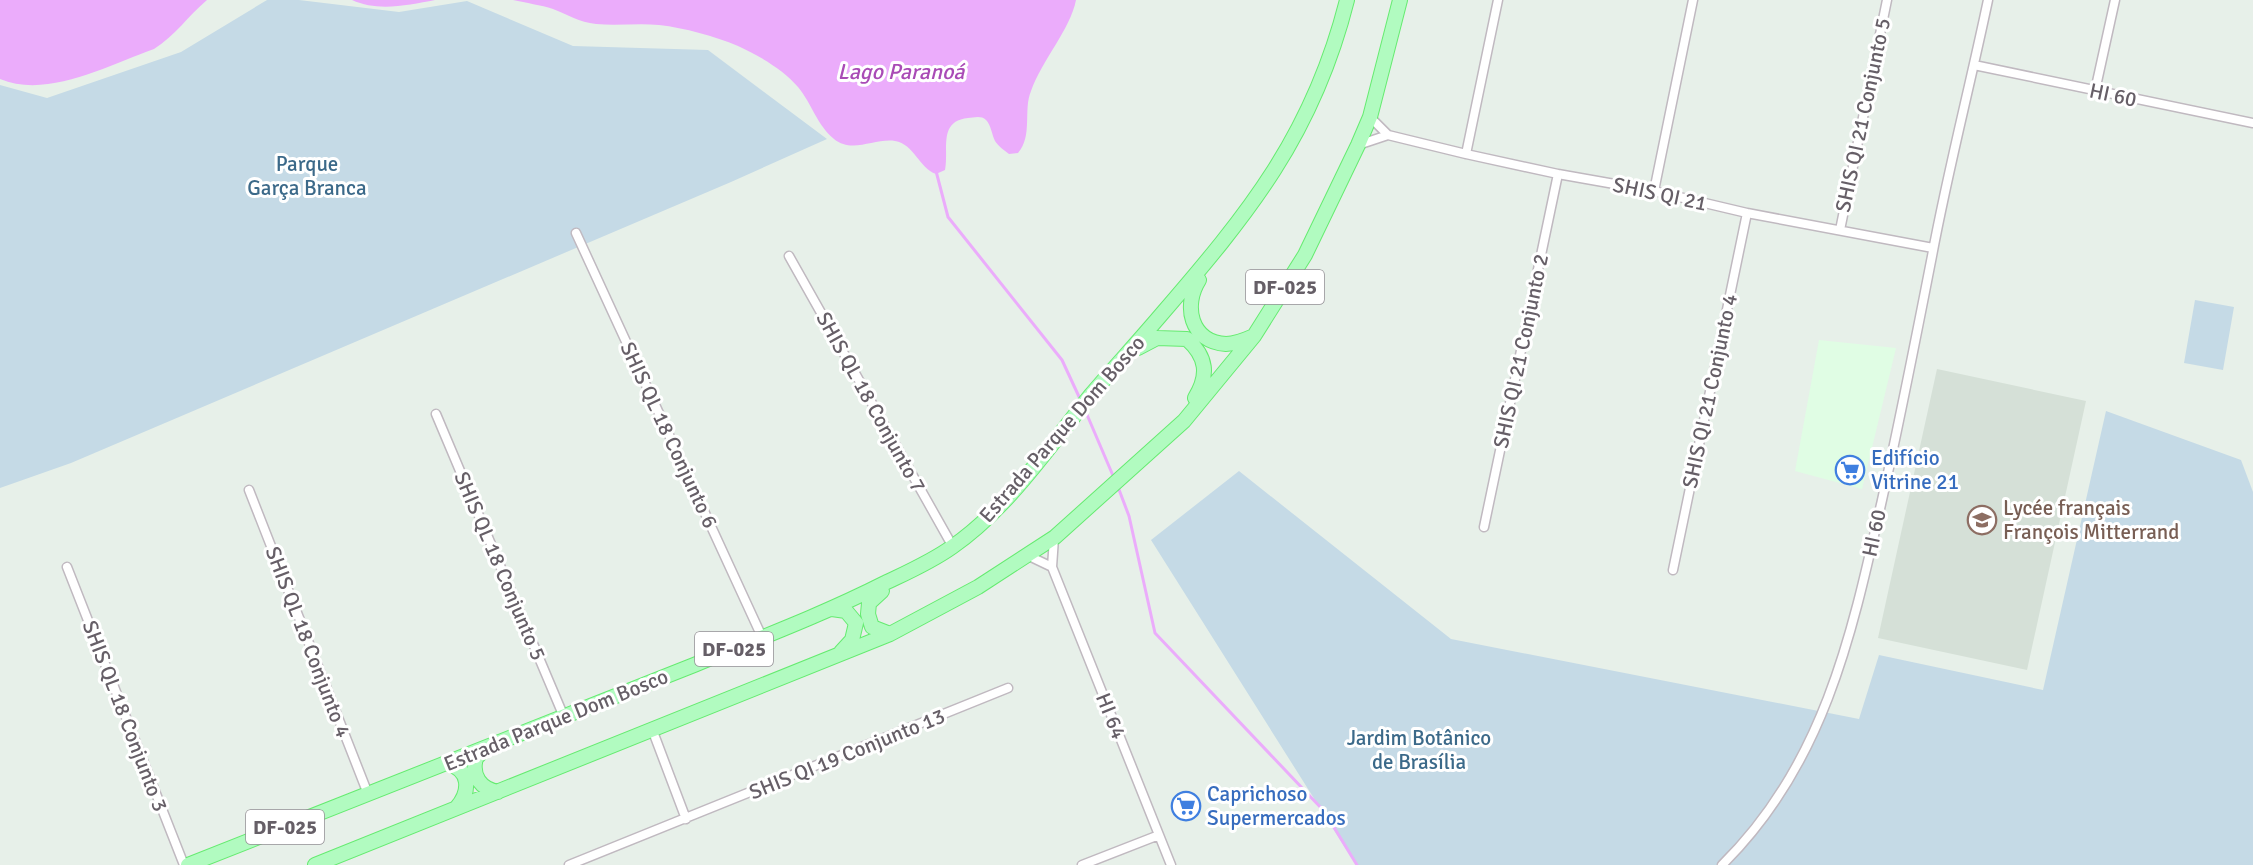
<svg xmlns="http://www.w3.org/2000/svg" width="2253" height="865" viewBox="0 0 2253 865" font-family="Signika,sans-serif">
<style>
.commercial{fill:#e0fde4}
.education{fill:#d5e0d7}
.green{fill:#c5dae6}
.water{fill:#ebacfb}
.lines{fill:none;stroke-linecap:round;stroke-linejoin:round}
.stream{stroke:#ebacfb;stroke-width:3}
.minor-casing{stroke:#c0b9c0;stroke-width:11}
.primary-casing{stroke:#65eb70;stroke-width:16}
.minor{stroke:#fff;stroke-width:8}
.primary{stroke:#b1fbc0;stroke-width:14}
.labels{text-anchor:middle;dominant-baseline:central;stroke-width:6;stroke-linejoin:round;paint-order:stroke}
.shield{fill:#fff;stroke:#948f95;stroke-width:1.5}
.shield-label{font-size:20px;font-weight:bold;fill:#665f67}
.street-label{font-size:21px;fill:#665f67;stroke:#fff}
.park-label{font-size:21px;fill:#3b6989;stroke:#fff}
.shop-label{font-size:21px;fill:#366cbe;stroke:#fff;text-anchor:start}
.education-label{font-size:21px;fill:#785e54;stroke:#fff;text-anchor:start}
.water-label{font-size:22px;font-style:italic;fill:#a94bb6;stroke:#fff}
</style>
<rect width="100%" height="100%" fill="#e7f0e9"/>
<path class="commercial" d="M1819,340L1896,348L1862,489L1795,471Z"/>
<path class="education" d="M1937,369L2086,401L2027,670L1878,638Z"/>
<path class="green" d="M267,0H299L399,12L467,1L573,46L708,50L827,139L731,182L71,463L0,488V85L47,98L181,52Z
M2195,300L2234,307L2223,370L2184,363Z
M2106,411L2241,460L2253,492V865H1356L1151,540L1239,471L1451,639L1859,719L1879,655L2043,690Z"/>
<path class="water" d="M0,0H207C188,16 175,36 154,49C108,65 48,99 0,79Z
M352,0H435C408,5 378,12 352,0Z
M513,0H1076C1070,30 1042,60 1031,91C1023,110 1033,136 1018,153L1009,154C1004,150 998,146 995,141C992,135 991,125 986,120C981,115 973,118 968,118C938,121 949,149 945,170L936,174C919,168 914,144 895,141C875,138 852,154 834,139C817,125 812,104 798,87C784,70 758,55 738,46C714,36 685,28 659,25C638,23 617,26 596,24C579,22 568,15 553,9C541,5 526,3 513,0Z"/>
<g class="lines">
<path class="stream" d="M936,171L948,217L1062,360L1081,401
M1085,410L1114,478
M1118,487L1129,516L1155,633L1324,811L1357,865"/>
<g class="minor-casing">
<path id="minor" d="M1974,65L2253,123
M2095,91L2115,0
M1370,117L1388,135L1466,154L1558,174L1654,191L1747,213L1933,248
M1358,145L1388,135
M1466,154L1498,0
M1654,191L1693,0
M1840,230L1887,0
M576,233L762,637
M789,256L953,547
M436,414L564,717
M249,490L368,794
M1484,527L1558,174
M1054,538L1052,567L1171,865
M1029,556L1052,567
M67,567L184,865
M1673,570L1747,213
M652,729L686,819
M569,865L1008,688
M1082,865L1159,835
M1722,865C1824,765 1852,634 1882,500C1900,419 1916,338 1932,256C1948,170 1970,86 1988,0"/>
</g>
<g class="primary-casing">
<path id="primary" d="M1199,280C1183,305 1190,342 1226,344C1236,344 1245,340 1254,336
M1138,348L1157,338L1187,339C1207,357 1209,375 1195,398
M882,591L869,603L868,614L872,627L890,634
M832,609L846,611L856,623L852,640L841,652
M485,749L476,758C471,776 481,789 498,792
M448,764C471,770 470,792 457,807
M188,865C355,798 523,734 689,667C755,640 822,615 885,583C908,572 931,562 952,547C1007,509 1048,448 1090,396C1113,369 1137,343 1160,316C1249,213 1313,135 1347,0
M315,865L890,634L978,587L1055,537L1184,421L1254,336L1305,255L1358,145L1370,117L1400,0"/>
</g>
<use href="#minor" class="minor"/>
<use href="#primary" class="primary"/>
</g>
<defs>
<g id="supermarket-ring" transform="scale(1.5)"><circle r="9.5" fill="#fff" stroke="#3f7fe0" stroke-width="1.5"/><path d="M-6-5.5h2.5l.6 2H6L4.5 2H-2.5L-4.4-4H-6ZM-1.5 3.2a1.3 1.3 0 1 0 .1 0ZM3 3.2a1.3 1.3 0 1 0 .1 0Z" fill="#3f7fe0"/></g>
<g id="school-ring" transform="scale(1.5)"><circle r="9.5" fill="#fff" stroke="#8d6e63" stroke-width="1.5"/><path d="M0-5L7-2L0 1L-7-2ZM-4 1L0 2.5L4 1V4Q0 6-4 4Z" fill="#8d6e63"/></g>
</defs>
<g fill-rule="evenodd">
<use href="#supermarket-ring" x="1850" y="470"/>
<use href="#school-ring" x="1982" y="520"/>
<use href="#supermarket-ring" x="1186" y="806"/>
</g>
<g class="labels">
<g class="shield">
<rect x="1246" y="270" width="78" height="34" rx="4.5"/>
<rect x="695" y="632" width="78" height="34" rx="4.5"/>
<rect x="246" y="810" width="78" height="34" rx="4.5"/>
</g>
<g class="shield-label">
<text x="1285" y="287">DF-025</text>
<text x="734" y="649">DF-025</text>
<text x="285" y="827">DF-025</text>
</g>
<g class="street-label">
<text transform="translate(2113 95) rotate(12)">HI 60</text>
<text transform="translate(1863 115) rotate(-78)">SHIS QI 21 Conjunto 5</text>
<text transform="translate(1660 194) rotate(12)">SHIS QI 21</text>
<text transform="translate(1521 351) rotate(-78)">SHIS QI 21 Conjunto 2</text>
<text transform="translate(1710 391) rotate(-78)">SHIS QI 21 Conjunto 4</text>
<text transform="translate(871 402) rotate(61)">SHIS QL 18 Conjunto 7</text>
<text transform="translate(1062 429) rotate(-49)">Estrada Parque Dom Bosco</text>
<text transform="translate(669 435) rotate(65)">SHIS QL 18 Conjunto 6</text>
<text transform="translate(1874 533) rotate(-78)">HI 60</text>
<text transform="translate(500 566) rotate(67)">SHIS QL 18 Conjunto 5</text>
<text transform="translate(308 642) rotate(69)">SHIS QL 18 Conjunto 4</text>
<text transform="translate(125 716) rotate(69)">SHIS QL 18 Conjunto 3</text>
<text transform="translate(1111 716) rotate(68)">HI 64</text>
<text transform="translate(556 720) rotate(-22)">Estrada Parque Dom Bosco</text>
<text transform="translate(847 754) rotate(-22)">SHIS QI 19 Conjunto 13</text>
</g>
<g class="park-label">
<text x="307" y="164">Parque<tspan x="307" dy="24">Garça Branca</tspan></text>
<text x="1419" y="738">Jardim Botânico<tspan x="1419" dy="24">de Brasília</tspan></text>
</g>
<g class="shop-label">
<text x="1871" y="458">Edifício<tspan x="1871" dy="24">Vitrine 21</tspan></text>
<text x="1207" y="794">Caprichoso<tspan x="1207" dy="24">Supermercados</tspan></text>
</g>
<g class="education-label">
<text x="2003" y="508">Lycée français<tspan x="2003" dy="24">François Mitterrand</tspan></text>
</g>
<g class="water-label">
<text x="901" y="71">Lago Paranoá</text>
</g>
</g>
</svg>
